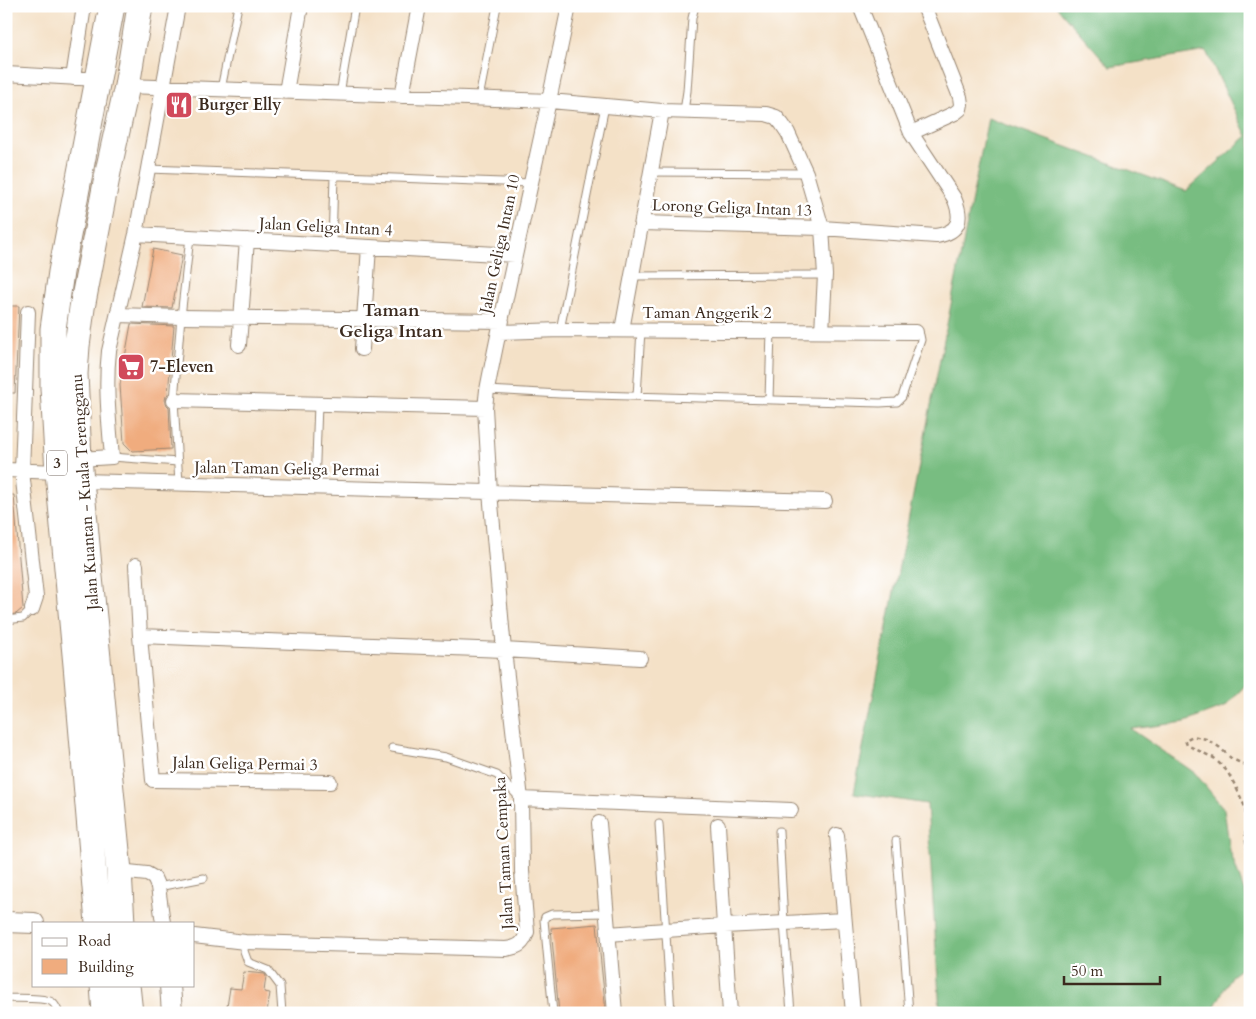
<svg xmlns="http://www.w3.org/2000/svg" width="1256" height="1019" viewBox="0 0 1256 1019" font-family="Cardo,serif">
<style>
.forest{fill:#78bd81;stroke:#5a7450}
.building{fill:#f0ac7e}
.lines{fill:none;stroke-linecap:round;stroke-linejoin:round}
.lane-casing{stroke:#988672;stroke-width:9}
.street-casing{stroke:#988672;stroke-width:16}
.secondary-casing{stroke:#988672;stroke-width:22}
.highway-casing{stroke:#988672;stroke-width:27}
.path{stroke:#988672;stroke-width:2.5;stroke-dasharray:4 4;stroke-linecap:butt}
.lane{stroke:#fff;stroke-width:7}
.street{stroke:#fff;stroke-width:14}
.secondary{stroke:#fff;stroke-width:20}
.highway{stroke:#fff;stroke-width:25}
.labels{text-anchor:middle;dominant-baseline:central;stroke-width:5;stroke-linejoin:round;paint-order:stroke}
.shield{fill:#fff;stroke:#766a62;stroke-width:1}
.shield-label{font-size:15px;font-weight:bold;fill:#3b2a1e}
.poi-label{font-size:16px;font-weight:bold;fill:#3b2a1e;stroke:#fff;text-anchor:start}
.street-label{font-size:16px;fill:#3b2a1e;stroke:#fff}
.neighbourhood-label{font-size:18px;font-weight:bold;fill:#3b2a1e;stroke:#fff}
</style>
<rect width="100%" height="100%" fill="#fff"/>
<filter id="ink" filterUnits="userSpaceOnUse"><feTurbulence type="fractalNoise" baseFrequency=".02" numOctaves="2"/><feDisplacementMap in="SourceGraphic" scale="10" xChannelSelector="R" yChannelSelector="G"/><feConvolveMatrix kernelMatrix="1 2 1 2 8 2 1 2 1" color-interpolation-filters="sRGB"/></filter>
<filter id="wash" filterUnits="userSpaceOnUse"><feTurbulence type="fractalNoise" baseFrequency=".0096" numOctaves="4" result="noise"/><feDisplacementMap in="SourceGraphic" scale="20" xChannelSelector="R" yChannelSelector="G"/><feGaussianBlur stdDeviation="1.12" result="paint"/><feColorMatrix in="noise" values="0 0 0 0 0 0 0 0 0 0 0 0 0 0 0 0 0 1.4 0 .05"/><feComposite in="paint" operator="in"/></filter>
<g filter="url(#wash)">
<rect width="100%" height="100%" fill="#f4e1c7"/>
<path class="forest" d="M1056,6H1250V680L1225,707L1185,722L1131,729L1195,773L1224,809L1230,851L1250,908V962L1231,976L1215,1006L1219,1013H940L927,804L854,793L988,118L1186,191L1247,136L1206,51L1110,67Z"/>
<g id="blocks">
<path class="building" d="M153,249L182,255L172,308L142,307Z
M6,306H19L15,393H6Z
M131,324L174,326L168,394L166,396L165,400L167,405L169,407L171,449L132,451L124,443L120,385Z
M6,495H14L23,608L16,614L6,615Z
M597,924L606,1013H559L551,928Z
M244,972L265,974L266,976L264,992L270,993L267,1013H226L230,988L241,989Z"/>
</g>
</g>
<g filter="url(#ink)">
<use href="#blocks" fill-opacity="0" stroke="#988672" stroke-width="1"/>
<g class="lines">
<g class="lane-casing">
<path id="lane" d="M221,89L238,6
M340,94L355,6
M479,98L497,6
M684,111L687,91L692,18L695,6
M149,169L532,183
M651,172L805,173
M332,245L334,176
M632,276L825,275
M560,330L605,106
M487,390L560,394L880,403L897,402L902,397L921,340L920,335L916,332
M637,396L641,330
M769,400L771,331
M112,457L178,462
M179,484L174,400L181,317L190,237
M315,487L318,404
M6,620L23,618L32,609
M392,748L446,757L497,775L519,797
M659,824L671,1013
M779,831L784,923L791,1013
M896,841L909,1013
M158,887L204,878
M245,942L244,951L248,962L268,970L280,986L282,1013
M6,998C17,999 44,997 52,1002C56,1005 57,1009 59,1013
M553,1013L544,920L545,917L552,914L607,913"/>
</g>
<g class="street-casing">
<path id="street" d="M6,74L98,79
M73,78L83,13L82,6
M127,86L550,101L662,111L766,114L776,117L782,124L788,133L806,173L822,228L825,275L822,331
M286,92L301,6
M402,96L419,6
M911,133L955,113L960,109L961,104L960,97L924,6
M642,223L822,228L936,236C960,232 963,219 954,198L911,133L860,6
M136,234L515,255
M28,312L22,471L36,597L32,609
M118,315L181,317L502,321
M622,330L662,111
M499,332L560,330L916,332
M239,345L247,240
M362,349L369,247
M174,400L485,408
M79,459L112,457C109,421 105,386 109,351L136,234L178,6
M6,470L58,472
M82,481L825,501
M136,565L140,636L153,780L330,782
M140,636L504,650L640,658
M521,799L791,810
M599,823L615,1013
M718,825L724,926L730,1013
M837,835L853,1013
M119,871L147,874L154,878L158,887L163,923
M608,934L724,926L844,920
M194,936L245,942L506,949C518,947 523,945 527,932L522,871L521,799L504,650L490,492L485,408L487,390C512,262 543,134 569,6"/>
</g>
<g class="secondary-casing">
<path id="secondary" d="M6,922L34,923
M170,985L172,1013"/>
</g>
<g class="highway-casing">
<path id="highway" d="M98,923L76,665L58,472L53,388V329L61,272L112,6
M122,923L119,871L90,577L79,459L75,374L77,346L82,308L109,167L127,86L140,6
M103,985L105,1013
M127,985L130,1013"/>
</g>
<path class="path" d="M1250,817C1241,829 1247,848 1250,861
M1246,822L1245,807L1236,787L1227,771L1214,758L1187,745L1185,740L1193,736L1206,739L1219,747L1232,759L1250,767"/>
<use href="#lane" class="lane"/>
<use href="#street" class="street"/>
<use href="#secondary" class="secondary"/>
<use href="#highway" class="highway"/>
</g>
</g>
<defs>
<g id="restaurant-square" transform="scale(1.4375)"><rect x="-9" y="-9" width="18" height="18" rx="4" fill="#d1495b" stroke="#fff"/><path d="M-5-6h1v4h1v-4h1v4h1v-4h1v5L-1.5 .5V6h-2V.5L-5-1ZM5-6V6H3V1.5H1.5Q1.5-4 5-6Z" fill="#fff"/></g>
<g id="supermarket-square" transform="scale(1.4375)"><rect x="-9" y="-9" width="18" height="18" rx="4" fill="#d1495b" stroke="#fff"/><path d="M-6-5.5h2.5l.6 2H6L4.5 2H-2.5L-4.4-4H-6ZM-1.5 3.2a1.3 1.3 0 1 0 .1 0ZM3 3.2a1.3 1.3 0 1 0 .1 0Z" fill="#fff"/></g>
</defs>
<g fill-rule="evenodd">
<use href="#restaurant-square" x="179" y="105"/>
<use href="#supermarket-square" x="131" y="367"/>
</g>
<g class="labels">
<rect class="shield" x="47" y="450.5" width="20" height="25" rx="4"/>
<g class="shield-label">
<text x="57" y="463">3</text>
</g>
<g class="poi-label">
<text x="198" y="105">Burger Elly</text>
<text x="150" y="367">7-Eleven</text>
</g>
<g class="street-label">
<text transform="translate(732 208) rotate(2)">Lorong Geliga Intan 13</text>
<text transform="translate(326 227) rotate(3)">Jalan Geliga Intan 4</text>
<text transform="translate(500 244) rotate(-78)">Jalan Geliga Intan 10</text>
<text x="707" y="313">Taman Anggerik 2</text>
<text transform="translate(287 469) rotate(1)">Jalan Taman Geliga Permai</text>
<text transform="translate(85 492) rotate(-94)">Jalan Kuantan - Kuala Terengganu</text>
<text transform="translate(245 764) rotate(1)">Jalan Geliga Permai 3</text>
<text transform="translate(504 853) rotate(-93)">Jalan Taman Cempaka</text>
</g>
<g class="neighbourhood-label">
<text x="391" y="310">Taman<tspan x="391" dy="21">Geliga Intan</tspan></text>
</g>
</g>
<rect width="1256" height="1019" fill="none" stroke="#fff" stroke-width="25"/>
<rect x="32" y="922" width="162" height="65" fill="#ffffff" stroke="#b1aaa5"/>
<rect x="42" y="938" width="25" height="8" fill="#ffffff" stroke="#b1aaa5"/>
<text x="78" y="946" font-size="15" fill="#3b2a1e">Road</text>
<rect x="42" y="959" width="25" height="15" fill="#f0ac7e" stroke="#b1aaa5"/>
<text x="78" y="972" font-size="15" fill="#3b2a1e">Building</text>
<path d="M1064 976v8h96v-8" fill="none" stroke="#3b2a1e" stroke-width="2.5"/>
<text x="1071" y="976" font-size="15" fill="#3b2a1e" stroke="#ffffff" stroke-width="4" paint-order="stroke">50 m</text>
</svg>
